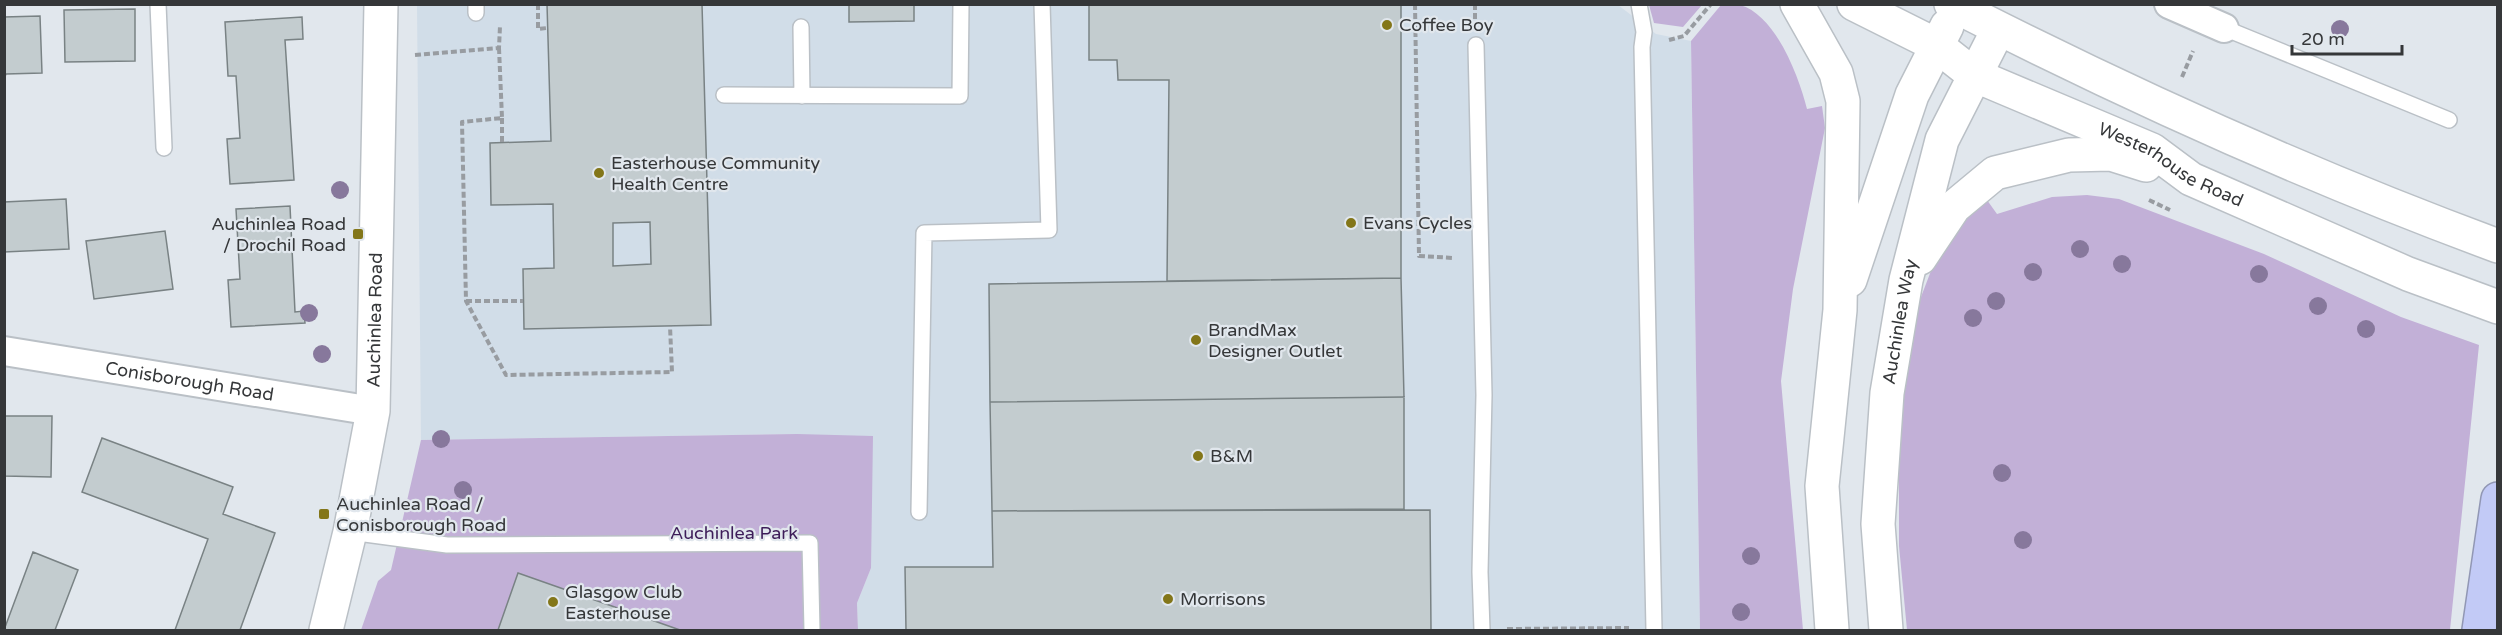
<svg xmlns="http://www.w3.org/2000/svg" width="2502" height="635" viewBox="0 0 2502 635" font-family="'Varela Round',sans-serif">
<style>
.built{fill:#d1dde8}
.green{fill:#c2b0d7}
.building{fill:#c3cccf;stroke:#798284;stroke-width:1.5;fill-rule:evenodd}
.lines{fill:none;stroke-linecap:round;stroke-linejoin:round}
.service-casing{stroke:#bac0c6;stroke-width:18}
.minor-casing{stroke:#bac0c6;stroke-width:32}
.tertiary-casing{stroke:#bac0c6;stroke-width:36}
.motorway-casing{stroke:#9197b4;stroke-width:36}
.path{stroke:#989ca1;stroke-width:4;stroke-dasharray:6 3;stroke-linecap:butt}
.service{stroke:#fff;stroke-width:15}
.minor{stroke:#fff;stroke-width:28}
.tertiary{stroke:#fff;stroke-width:33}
.motorway{stroke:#c2caf6;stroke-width:33}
.tree{fill:#87789c}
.poi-dot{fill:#837619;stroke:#e1e7ed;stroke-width:2}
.labels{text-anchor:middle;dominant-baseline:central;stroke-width:4.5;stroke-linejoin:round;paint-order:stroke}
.poi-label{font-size:18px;fill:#353739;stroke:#e1e7ed;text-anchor:start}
.street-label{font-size:18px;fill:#353739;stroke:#e1e7ed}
.park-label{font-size:18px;fill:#3d1d59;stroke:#e1e7ed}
</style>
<rect width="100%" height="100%" fill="#e1e7ed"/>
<path class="built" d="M417,5H1618L1656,34L1691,41L1700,630H858L857,603L871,568L797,434L421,440Z"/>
<path class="green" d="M1649,5V4L1702,5L1683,27L1654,23Z
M1721,5C1727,4 1735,3 1740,5C1776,15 1799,77 1807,109L1822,106L1825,128L1793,289L1781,381L1803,630H1700L1691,41Z
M2087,195L2119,199L2264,254L2401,317L2479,345L2450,630H1907L1899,546V432L1916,310L1939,250L1958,227L1987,200L1997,214L2052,197Z
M797,434L873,436L871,568L857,603L858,630H361L378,581L391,570L421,440Z"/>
<path class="building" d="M547,4H702L711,325L524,329L523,269L554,268L553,204L491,205L490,143L551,141ZM650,222L651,264L613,266V223Z
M849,4H914V21L849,22Z
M1089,4H1401V278L1167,281L1169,80H1118L1117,60H1089Z
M135,9V61L65,62L64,10Z
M40,16L42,73L6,74L4,79V17Z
M302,17L303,39L285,40L294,180L230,184L227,139L240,138L236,76H228L225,22Z
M66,199L69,249L4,252V202Z
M290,206L295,312L304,311L305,323L231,327L228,280L240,279L236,209Z
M165,231L173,289L94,299L86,241Z
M1401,278L1404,397L990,402L989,284Z
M1404,397V509L992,511L990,402Z
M4,416H52L51,477L4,476Z
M102,438L233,487L223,514L275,533L240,630H175L208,539L82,492Z
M1430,510L1431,630H906L905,567H993L992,511Z
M33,552L78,570L55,630H4Z
M518,573L680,630H498Z"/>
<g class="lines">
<g class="service-casing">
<path id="service" d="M158,4L164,148
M476,4V13
M1639,4L1644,32L1642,47L1654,630
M801,27L802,96
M2224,28L2449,120
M1476,45L1484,395L1480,572L1482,630
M724,95L960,96L961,4
M919,512L924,233L1049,230L1042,4
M350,532L447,545L810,543L812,630"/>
</g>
<g class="minor-casing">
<g id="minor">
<path d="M2169,4L2224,28"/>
<path id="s1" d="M4,351L373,411"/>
</g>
</g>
<g class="tertiary-casing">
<g id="tertiary">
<path d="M1797,4L1836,73L1843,101L1840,310L1822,486L1832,630"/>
<path id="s2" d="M1854,4L1936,45L1974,75L2152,150L2191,179L2408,274L2498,307"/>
<path d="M1951,4C2129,95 2311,177 2498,246"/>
<path d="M1920,258L1954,207L1995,173L2069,155L2111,154L2146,165"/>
<path d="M1850,280L1912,95L1947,26"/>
<path id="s3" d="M326,630L350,532L373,411L381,4"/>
<path id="s4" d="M1886,630L1878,524L1887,393L1906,280L1942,140L1998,30"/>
</g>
</g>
<g class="motorway-casing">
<path id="motorway" d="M2479,630L2498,499"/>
</g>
<path class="path" d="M538,4V29L547,28
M1415,4L1419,256L1454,258
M1475,4V20
M1669,40L1684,36L1711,4
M499,48L502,118L462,122L466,301L506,375L672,372L670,326
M415,55L499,48L500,26
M2182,77L2193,51
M502,118V143
M2149,200L2170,210
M466,301H523
M1507,629L1629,628"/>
<use href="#service" class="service"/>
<use href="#minor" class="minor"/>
<use href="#tertiary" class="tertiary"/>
<use href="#motorway" class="motorway"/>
</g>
<g class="tree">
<circle cx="2340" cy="29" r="9"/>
<circle cx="340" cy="190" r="9"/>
<circle cx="2080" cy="249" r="9"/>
<circle cx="2122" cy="264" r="9"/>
<circle cx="2033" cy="272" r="9"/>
<circle cx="2259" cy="274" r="9"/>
<circle cx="1996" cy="301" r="9"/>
<circle cx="2318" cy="306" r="9"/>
<circle cx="309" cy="313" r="9"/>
<circle cx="1973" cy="318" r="9"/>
<circle cx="2366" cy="329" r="9"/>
<circle cx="322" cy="354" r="9"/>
<circle cx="441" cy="439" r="9"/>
<circle cx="2002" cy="473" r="9"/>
<circle cx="463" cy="490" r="9"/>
<circle cx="2023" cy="540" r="9"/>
<circle cx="1751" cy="556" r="9"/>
<circle cx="1741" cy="612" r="9"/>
</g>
<g class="poi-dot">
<circle cx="1387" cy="25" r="6"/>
<circle cx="599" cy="173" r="6"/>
<circle cx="1351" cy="223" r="6"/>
<rect x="352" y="228" width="12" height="12" rx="3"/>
<circle cx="1196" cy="340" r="6"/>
<circle cx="1198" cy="456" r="6"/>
<rect x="318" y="508" width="12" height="12" rx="3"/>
<circle cx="1168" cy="599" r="6"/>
<circle cx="553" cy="602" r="6"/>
</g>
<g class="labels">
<g class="poi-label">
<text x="1399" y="25">Coffee Boy</text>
<text x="611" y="163">Easterhouse Community<tspan x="611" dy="21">Health Centre</tspan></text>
<text x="1363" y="223">Evans Cycles</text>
<text x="346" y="224" text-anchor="end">Auchinlea Road<tspan x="346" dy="21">/ Drochil Road</tspan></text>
<text x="1208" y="330">BrandMax<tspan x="1208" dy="21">Designer Outlet</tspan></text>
<text x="1210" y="456">B&amp;M</text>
<text x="336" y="504">Auchinlea Road /<tspan x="336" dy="21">Conisborough Road</tspan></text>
<text x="565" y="592">Glasgow Club<tspan x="565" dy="21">Easterhouse</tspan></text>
<text x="1180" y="599">Morrisons</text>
</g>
<g class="street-label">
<text stroke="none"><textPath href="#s2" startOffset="357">Westerhouse Road</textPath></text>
<text stroke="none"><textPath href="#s3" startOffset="315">Auchinlea Road</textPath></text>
<text stroke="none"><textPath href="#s4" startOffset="310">Auchinlea Way</textPath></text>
<text stroke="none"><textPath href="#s1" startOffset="188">Conisborough Road</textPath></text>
</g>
<g class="park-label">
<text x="734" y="533">Auchinlea Park</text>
</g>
</g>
<rect width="2502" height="635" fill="none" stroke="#353739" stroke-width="12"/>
<path d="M2292 45v9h110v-9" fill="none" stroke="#353739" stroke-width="3"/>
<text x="2301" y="45" font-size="18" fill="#353739" stroke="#e1e7ed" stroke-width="4.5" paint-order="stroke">20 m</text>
</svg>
